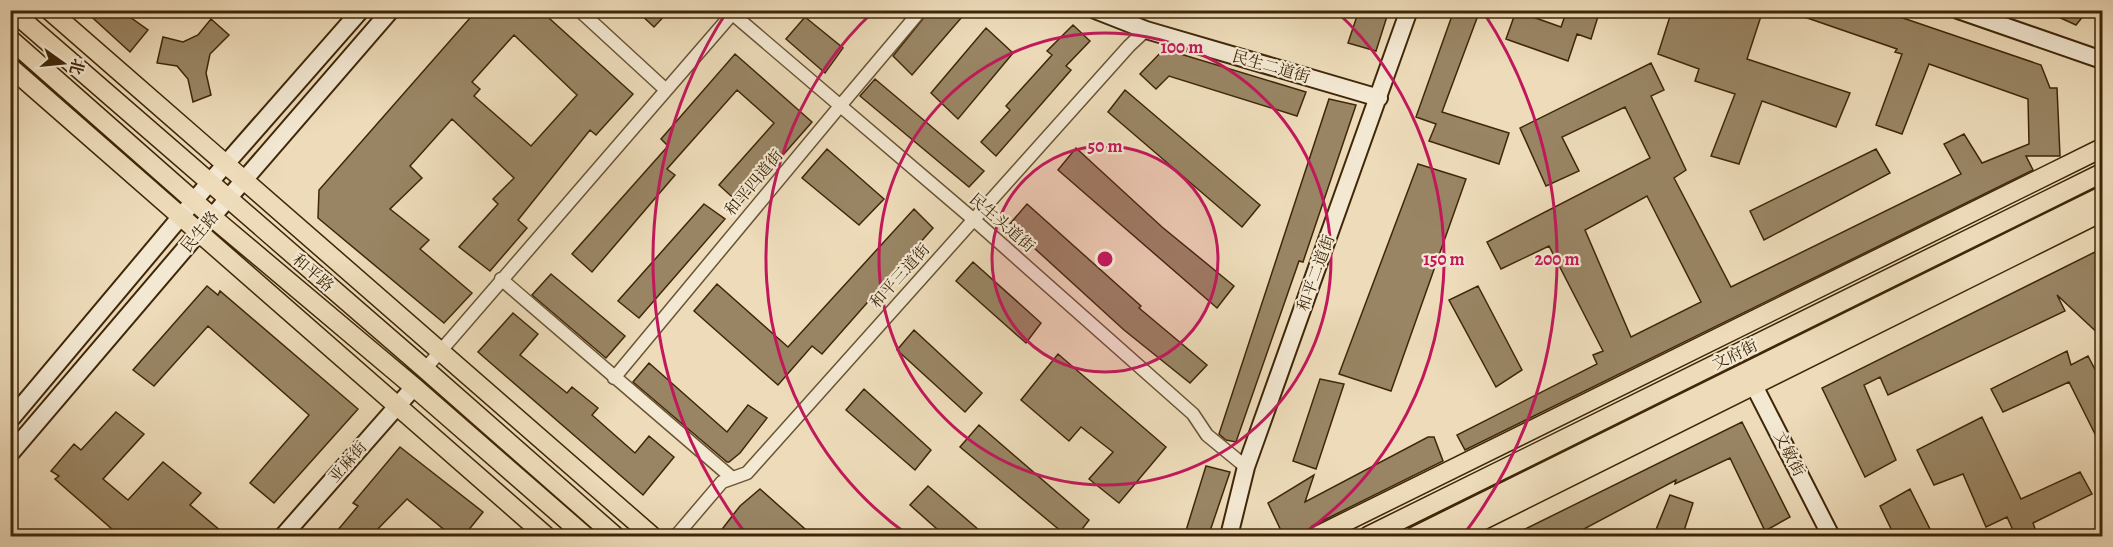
<svg xmlns="http://www.w3.org/2000/svg" width="2113" height="547" viewBox="0 0 2113 547" font-family="Alegreya,'Noto Serif SC',serif">
<style>
.building{fill:#998564;stroke:#3f2708;stroke-width:1.5;fill-rule:evenodd}
.lines{fill:none;stroke-linecap:round;stroke-linejoin:round}
.street-casing{stroke:#6a5434;stroke-width:15}
.secondary-casing{stroke:#3f2708;stroke-width:20}
.primary-casing{stroke:#3f2708;stroke-width:21}
.street{stroke:#f3e8d2;stroke-width:12}
.secondary{stroke:#f3e8d2;stroke-width:16}
.primary{stroke:#eddbb9;stroke-width:18}
.ring{fill:none;stroke:#c2185b;stroke-width:3}
.labels{text-anchor:middle;dominant-baseline:central;stroke-width:4.5;stroke-linejoin:round;paint-order:stroke}
.street-label{font-size:16px;fill:#3f2708;stroke:#f3e8d2}
.centre{fill:#c2185b;stroke:#f3e8d2;stroke-width:3}
.ring-label{font-size:18px;text-anchor:middle;font-weight:bold;fill:#c2185b;stroke:#f3e8d2;stroke-width:4.5;stroke-linejoin:round;paint-order:stroke}
</style>
<rect width="100%" height="100%" fill="#eddbb9"/>
<filter id="stains"><feTurbulence type="fractalNoise" baseFrequency=".00333" numOctaves="4"/><feColorMatrix values="0 0 0 0 .2 0 0 0 0 .09 0 0 0 0 .02 0 0 0 .5 -.17"/></filter>
<radialGradient id="worn" r=".72"><stop offset=".6" stop-color="#630" stop-opacity="0"/><stop offset="1" stop-color="#630" stop-opacity=".3"/></radialGradient>
<path class="building" d="M84,10H120L148,30L130,52Z
M477,10H540L633,94L596,135L590,130L518,220L527,228L490,271L459,247L498,204L493,199L514,178L452,119L410,166L422,178L390,209L429,240L420,249L472,293L444,323L318,218L319,190ZM514,35L577,95L531,146L474,96L480,89L472,82Z
M636,10H670L654,27Z
M930,10H968L912,75L893,56Z
M1359,10H1389L1376,51L1348,43Z
M1454,10H1480L1442,112L1509,133L1499,164L1429,141L1436,124L1416,117Z
M1567,10H1600L1591,39L1577,34L1568,61L1506,39L1516,11L1561,27Z
M1672,10H1727L1738,15L1739,10H1763L1747,59L1850,93L1836,127L1762,101L1739,164L1711,156L1735,94L1695,81L1699,69L1658,54Z
M1791,10H1891L1898,13L1897,16L2041,65L2050,88H2057L2060,156H2026L2033,170L1465,450L1457,435L1597,364L1593,355L1603,351L1549,246L1501,269L1487,242L1650,158L1625,107L1562,137L1579,171L1546,186L1520,128L1651,63L1664,90L1651,96L1686,170L1674,178L1731,287L1961,174L1944,144L1964,134L1982,163L2029,144L2028,99L1929,64L1902,134L1876,125L1902,54L1895,52L1897,49L1790,12ZM1647,196L1701,302L1631,337L1585,230Z
M2043,10H2088L2076,25Z
M805,17L843,48L825,73L786,39Z
M211,19L229,35L210,54L206,73L211,95L193,102L188,79L177,66L157,63L163,37L183,42L198,35Z
M1073,25L1090,41L1066,66L1071,70L996,156L981,142L1010,110L1006,106L1052,55L1047,51Z
M986,28L1013,53L958,119L931,93Z
M1164,49L1306,92L1297,116L1169,76L1156,89L1140,74Z
M735,54L812,122L740,204L719,185L774,123L737,90L667,169L675,175L592,272L572,254L668,146L661,139Z
M875,79L984,171L969,187L860,96Z
M1125,90L1260,205L1242,227L1108,112Z
M1329,99L1356,105L1303,262L1299,261L1236,442L1226,440L1219,434Z
M1076,148L1162,227L1234,286L1217,308L1058,170Z
M827,149L884,199L859,225L802,178Z
M1876,149L1890,173L1764,240L1750,211Z
M1418,164L1466,179L1391,391L1339,374Z
M704,204L725,219L639,318L618,301Z
M1027,204L1141,306L1139,308L1207,365L1190,383L1124,330L1009,225Z
M914,209L933,228L822,354L812,346L778,385L694,311L717,284L788,347Z
M2103,248V338L2057,295L2065,311L1888,395L1880,377L1864,385L1896,460L1865,477L1822,388Z
M973,262L1041,323L1026,343L956,281Z
M551,274L625,336L606,358L532,295Z
M207,286L218,295L220,291L358,409L274,503L250,483L309,415L208,326L154,386L133,370Z
M1478,286L1522,370L1496,387L1449,300Z
M513,313L538,334L520,355L567,393L572,387L598,408L592,415L635,453L649,436L674,457L643,495L478,352Z
M914,330L982,393L965,412L897,350Z
M2067,351L2071,365L2088,356L2103,385V450L2069,382L2003,412L1991,389Z
M1058,354L1166,447L1119,503L1089,479L1113,452L1081,427L1069,441L1021,400Z
M649,363L727,432L748,405L767,418L740,453L729,462H727L633,382Z
M1320,379L1344,384L1316,469L1293,461Z
M864,389L931,450L915,470L846,410Z
M116,412L144,434L103,479L128,500L163,462L201,493L190,505L228,537H121L55,479L59,476L51,471L74,444L81,450Z
M1982,417L2021,499L2080,472L2092,494L2033,523L2038,537H2016L2007,517L1986,527L1963,474L1934,485L1917,450Z
M1742,422L1790,517L1765,531L1730,458L1675,484L1676,480L1569,537H1509Z
M979,425L1089,520L1076,537H1068L960,447Z
M1428,437H1434L1443,461L1312,526L1306,534L1301,537H1284L1268,503L1314,475L1305,502Z
M400,447L483,512L463,537H453L407,499L370,537H332L358,506L353,503Z
M1206,466L1230,472L1208,537H1184Z
M928,486L987,537H946L910,505Z
M760,489L814,537H716L740,506Z
M1910,489L1934,537H1895L1880,506Z
M1670,495L1693,503L1682,537H1653Z"/>
<g class="lines">
<g class="street-casing">
<path id="street" d="M579,10L666,90
M728,10L973,219L1193,414L1207,435L1246,467
M501,279L731,477
M425,369L732,14
M614,378L840,106L921,10
M676,536L722,482L747,473L1129,46L1146,30"/>
</g>
<g class="secondary-casing">
<path id="secondary" d="M1095,10L1146,30L1379,98
M1958,10L2102,60
M1748,374L1831,536
M10,420L209,183L361,10
M10,454L212,217L391,10
M283,536L414,387
M1229,536L1246,467L1409,10"/>
</g>
<g class="primary-casing">
<path id="primary" d="M11,10L425,369L615,536
M49,10L652,536
M10,39L212,217L414,387L585,536
M10,67L546,536
M1317,536L2102,148
M1368,536L2102,173
M1415,536L2102,196
M1451,536L2102,212"/>
</g>
<use href="#street" class="street"/>
<use href="#secondary" class="secondary"/>
<use href="#primary" class="primary"/>
</g>
<circle cx="1105" cy="259" r="113" fill="#c2185b" fill-opacity=".12"/>
<g class="ring">
<circle cx="1105" cy="259" r="113"/>
<circle cx="1105" cy="259" r="226"/>
<path d="M908 535A339 339 0 0 1 874 11M1336 11A339 339 0 0 1 1302 535"/>
<path d="M746 534A452 452 0 0 1 726 13M1484 13A452 452 0 0 1 1464 534"/>
</g>
<g class="labels">
<g class="street-label">
<text transform="translate(1271 67) rotate(16)">民生二道街</text>
<text transform="translate(754 183) rotate(-50)">和平四道街</text>
<text transform="translate(1002 223) rotate(41)">民生头道街</text>
<text transform="translate(200 232) rotate(-50)">民生路</text>
<text transform="translate(313 273) rotate(41)">和平路</text>
<text transform="translate(1316 273) rotate(-70)">和平二道街</text>
<text transform="translate(900 276) rotate(-48)">和平三道街</text>
<text transform="translate(1735 355) rotate(-26)">文府街</text>
<text transform="translate(1789 454) rotate(63)">文敏街</text>
<text transform="translate(348 462) rotate(-49)">亚麻街</text>
</g>
</g>
<circle cx="1105" cy="259" r="9" class="centre"/>
<g class="ring-label">
<text x="1182" y="53">100 m</text>
<text x="1105" y="152">50 m</text>
<text x="1444" y="265">150 m</text>
<text x="1557" y="265">200 m</text>
</g>
<rect width="2113" height="547" fill="none" stroke="#eddbb9" stroke-width="36"/>
<rect x="12" y="12" width="2089" height="523" fill="none" stroke="#3f2708" stroke-width="3"/>
<rect x="18" y="18" width="2077" height="511" fill="none" stroke="#3f2708" stroke-width="1.5"/>
<g transform="translate(63 63) rotate(105)" stroke="#f3e8d2" stroke-width="4.5" paint-order="stroke">
<path d="M0-4.5L10 22L0 15L-10 22Z" fill="#3f2708"/>
<text y="-9" font-size="16" font-weight="bold" text-anchor="middle" fill="#3f2708">北</text>
</g>
<rect width="100%" height="100%" filter="url(#stains)"/>
<rect width="100%" height="100%" fill="url(#worn)"/>
</svg>
